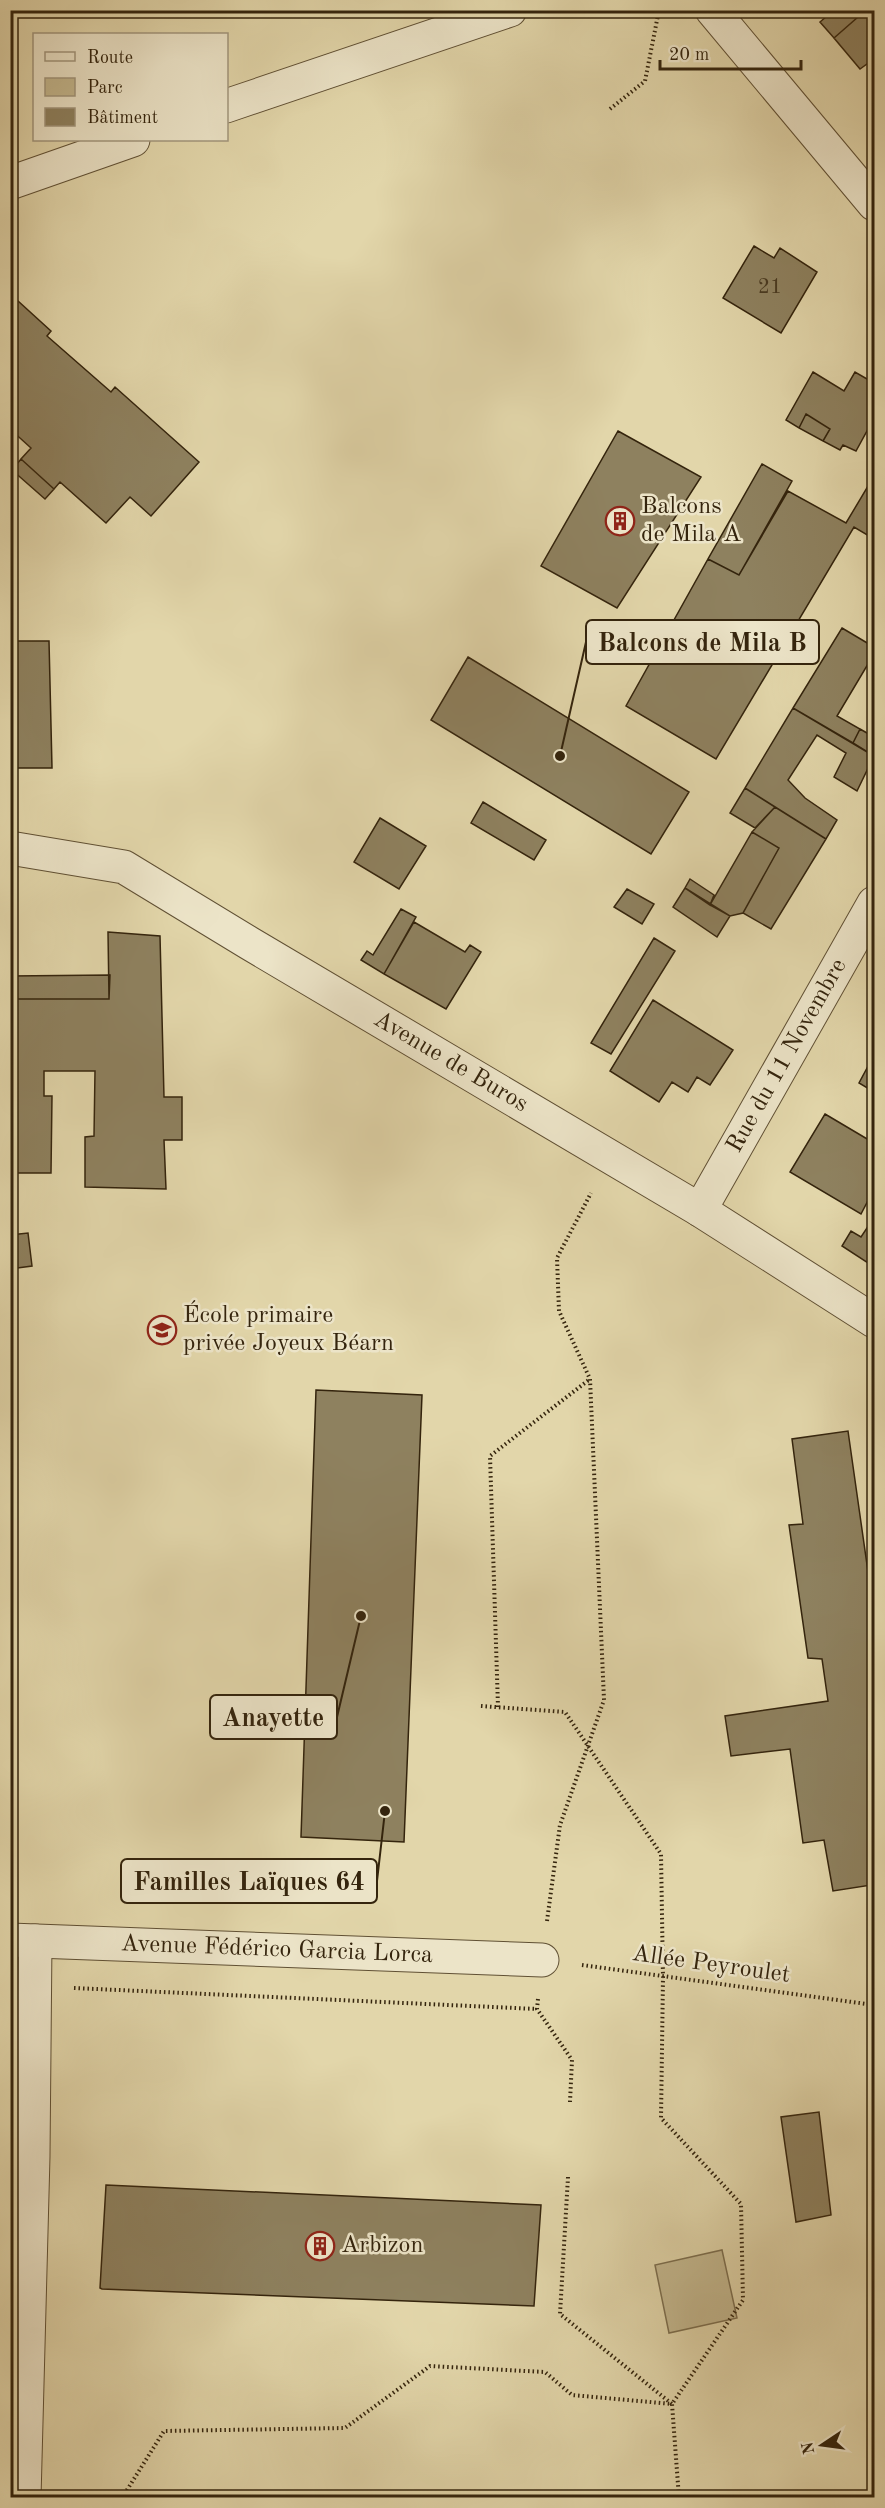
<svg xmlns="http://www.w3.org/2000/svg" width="885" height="2508" viewBox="0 0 885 2508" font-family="'Old Standard TT',serif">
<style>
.green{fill:#c4b88f;stroke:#7c6e4e;stroke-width:1.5}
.building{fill:#8e815f;stroke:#34240d;stroke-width:1.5}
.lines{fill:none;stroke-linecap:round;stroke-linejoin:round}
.minor-casing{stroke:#605034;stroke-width:35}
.tertiary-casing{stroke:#605034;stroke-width:35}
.path{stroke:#34240d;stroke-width:4;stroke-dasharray:1.5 3;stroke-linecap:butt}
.minor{stroke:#ece4c8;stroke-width:33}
.tertiary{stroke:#ece4c8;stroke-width:33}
.labels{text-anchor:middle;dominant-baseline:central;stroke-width:5;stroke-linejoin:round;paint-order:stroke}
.number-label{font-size:21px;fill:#4a3b22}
.poi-label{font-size:24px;fill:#34240d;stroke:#ece4c8;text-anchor:start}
.street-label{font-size:24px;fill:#34240d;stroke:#ece4c8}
.leader{fill:none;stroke:#34240d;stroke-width:2}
.callout-dot{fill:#34240d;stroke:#ece4c8;stroke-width:2}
.callout{fill:#ece4c8;stroke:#34240d;stroke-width:2}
.callout-label{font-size:26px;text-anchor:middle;font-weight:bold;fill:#34240d}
</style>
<rect width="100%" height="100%" fill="#e2d6aa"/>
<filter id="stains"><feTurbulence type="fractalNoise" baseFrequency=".00333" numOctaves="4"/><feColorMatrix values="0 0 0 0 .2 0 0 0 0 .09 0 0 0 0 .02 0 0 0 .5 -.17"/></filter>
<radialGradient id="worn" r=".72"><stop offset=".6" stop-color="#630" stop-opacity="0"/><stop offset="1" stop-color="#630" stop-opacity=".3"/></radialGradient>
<path class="green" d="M722,2250L737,2318L669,2333L655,2265Z"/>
<path class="building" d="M834,10H866L834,38L820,22Z
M866,10H874V73L867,64L860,69L834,38Z
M754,246L774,258L780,248L817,272L781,333L723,298Z
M10,301H18L51,331L47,336L111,392L115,387L199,462L151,516L130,497L106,523L60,482L54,489L21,459L31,448L10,429Z
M813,372L844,391L855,372L874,383V418L856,451L843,445L840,450L823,441L830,429L806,414L799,428L786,420Z
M806,414L830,429L823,441L799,428Z
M618,431L701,477L617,608L541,566Z
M21,459L54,489L45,499L12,470Z
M762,464L792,481L739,575L708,559Z
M874,476V539L854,527L716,759L626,706L708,559L739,575L788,491L846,523Z
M842,628L874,647V654L837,716L860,729L853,743L793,708Z
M10,641H49L52,768H10Z
M468,657L689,792L651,854L431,720Z
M793,708L874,756L857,791L834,777L846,753L817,735L788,780L805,798L837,820L826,839L745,788Z
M860,729L874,737V756L853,743Z
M745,788L775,807L755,828L730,813Z
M483,802L546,840L534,860L471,823Z
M775,807L826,839L771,929L743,913L779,848L752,832Z
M380,818L426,846L399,889L354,862Z
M752,832L779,848L743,913L730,916L710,905Z
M690,879L714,895L710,905L685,888Z
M685,888L730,916L717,937L673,907Z
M627,889L654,904L642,924L614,907Z
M401,909L416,917L384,974L361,960L367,951L373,955Z
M414,922L465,952L470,945L481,952L446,1009L384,974Z
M108,932L160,936L164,1097H182V1140H164L166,1189L85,1187V1137L94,1136L95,1071H44V1096H52L51,1173H10V999H109Z
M654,938L675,951L611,1054L591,1043Z
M110,975L109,999H10V976Z
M653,1000L733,1050L710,1085L697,1077L688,1092L672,1082L659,1102L610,1071Z
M874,1055V1092L859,1083Z
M825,1114L874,1143V1189L861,1214L790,1172Z
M871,1222L874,1225V1252L868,1263L842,1246L851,1231L861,1237Z
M28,1233L32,1266L10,1269V1235Z
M316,1390L422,1395L404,1842L301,1837Z
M848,1431L874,1614V1736L872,1737L874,1751V1890L871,1885L833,1891L824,1840L803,1843L790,1749L731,1756L725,1716L828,1701L822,1659L808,1658L789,1525L803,1524L792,1439Z
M819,2112L831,2215L796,2222L781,2117Z
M106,2185L541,2205L534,2306L102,2289L100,2288Z"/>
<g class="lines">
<g class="minor-casing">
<g id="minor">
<path id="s1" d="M700,1210L874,903"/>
<path id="s2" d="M10,1940L542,1960"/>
<path d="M24,2498L33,2156L35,1941"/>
</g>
</g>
<g class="tertiary-casing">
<g id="tertiary">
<path d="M712,10L874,204"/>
<path d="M226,106L510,10"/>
<path d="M10,183L133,140"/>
<path id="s3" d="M10,848L124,867L249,943L700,1210L874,1321"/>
</g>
</g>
<path class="path" d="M610,109L645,81L659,10
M481,1706L565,1712L661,1854L663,1977L661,2118L741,2204L743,2300L672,2404L679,2498
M498,1707L490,1456L590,1379
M547,1921L560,1825L604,1700L590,1379L559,1311L557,1258L591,1193
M582,1965L874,2005
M74,1988L537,2009
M538,1999L537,2009L572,2060L570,2102
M568,2177L560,2314L672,2404
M122,2498L164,2431L345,2428L430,2366L545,2372L572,2395L672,2404"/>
<use href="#minor" class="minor"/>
<use href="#tertiary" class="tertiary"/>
</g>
<defs>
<g id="building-ring" transform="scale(1.5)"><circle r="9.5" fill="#ece4c8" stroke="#8f2418" stroke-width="1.5"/><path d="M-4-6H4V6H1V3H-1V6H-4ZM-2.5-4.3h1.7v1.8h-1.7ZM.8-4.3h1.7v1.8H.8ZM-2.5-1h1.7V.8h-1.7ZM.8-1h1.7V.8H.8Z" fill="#8f2418"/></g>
<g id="school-ring" transform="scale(1.5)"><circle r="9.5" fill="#ece4c8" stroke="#8f2418" stroke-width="1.5"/><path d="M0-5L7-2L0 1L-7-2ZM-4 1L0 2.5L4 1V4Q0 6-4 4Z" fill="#8f2418"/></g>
</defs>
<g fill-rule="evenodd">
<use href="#building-ring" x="620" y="521"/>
<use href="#school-ring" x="162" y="1330"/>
<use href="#building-ring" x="320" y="2246"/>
</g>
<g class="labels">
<g class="number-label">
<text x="770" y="287">21</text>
</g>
<g class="poi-label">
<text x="641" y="507">Balcons<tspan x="641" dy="28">de Mila A</tspan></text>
<text x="183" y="1316">École primaire<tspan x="183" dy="28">privée Joyeux Béarn</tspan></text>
<text x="341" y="2246">Arbizon</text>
</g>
<g class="street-label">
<text stroke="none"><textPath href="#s1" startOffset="177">Rue du 11 Novembre</textPath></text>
<text stroke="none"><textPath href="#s3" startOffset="496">Avenue de Buros</textPath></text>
<text stroke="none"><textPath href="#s2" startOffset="267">Avenue Fédérico Garcia Lorca</textPath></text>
<text transform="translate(711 1965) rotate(8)">Allée Peyroulet</text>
</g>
</g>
<path class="leader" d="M560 756L586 642M361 1616L337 1717M385 1811L377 1881"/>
<g class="callout-dot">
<circle cx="560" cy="756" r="6"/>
<circle cx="361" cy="1616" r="6"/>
<circle cx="385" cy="1811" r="6"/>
</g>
<g class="callout">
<rect x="586" y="620" width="233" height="44" rx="6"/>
<rect x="210" y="1695" width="127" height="44" rx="6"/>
<rect x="121" y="1859" width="256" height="44" rx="6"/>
</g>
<g class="callout-label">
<text x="702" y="651">Balcons de Mila B</text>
<text x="273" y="1726">Anayette</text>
<text x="249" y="1890">Familles Laïques 64</text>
</g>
<rect width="885" height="2508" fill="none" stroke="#e2d6aa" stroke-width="36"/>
<rect x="12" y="12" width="861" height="2484" fill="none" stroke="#34240d" stroke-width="3"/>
<rect x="18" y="18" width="849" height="2472" fill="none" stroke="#34240d" stroke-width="1.5"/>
<rect x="33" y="33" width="195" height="108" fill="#ece4c8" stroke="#a2977d" stroke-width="1.5"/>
<rect x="45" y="52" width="30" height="9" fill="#ece4c8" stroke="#a2977d" stroke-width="1.5"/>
<text x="87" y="63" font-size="18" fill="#34240d">Route</text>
<rect x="45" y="78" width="30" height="18" fill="#c4b88f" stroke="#a2977d" stroke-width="1.5"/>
<text x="87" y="93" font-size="18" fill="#34240d">Parc</text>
<rect x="45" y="108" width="30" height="18" fill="#8e815f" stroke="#a2977d" stroke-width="1.5"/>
<text x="87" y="123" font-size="18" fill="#34240d">Bâtiment</text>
<g transform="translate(822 2445) rotate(257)" stroke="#ece4c8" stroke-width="4.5" paint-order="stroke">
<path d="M0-4.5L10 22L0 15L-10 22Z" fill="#34240d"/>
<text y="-9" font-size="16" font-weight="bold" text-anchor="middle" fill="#34240d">N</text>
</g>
<path d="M660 60v9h141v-9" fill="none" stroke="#34240d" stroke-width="3"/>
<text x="669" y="60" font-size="18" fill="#34240d" stroke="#ece4c8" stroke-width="4.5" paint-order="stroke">20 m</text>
<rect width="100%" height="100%" filter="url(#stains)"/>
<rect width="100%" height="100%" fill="url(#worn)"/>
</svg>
